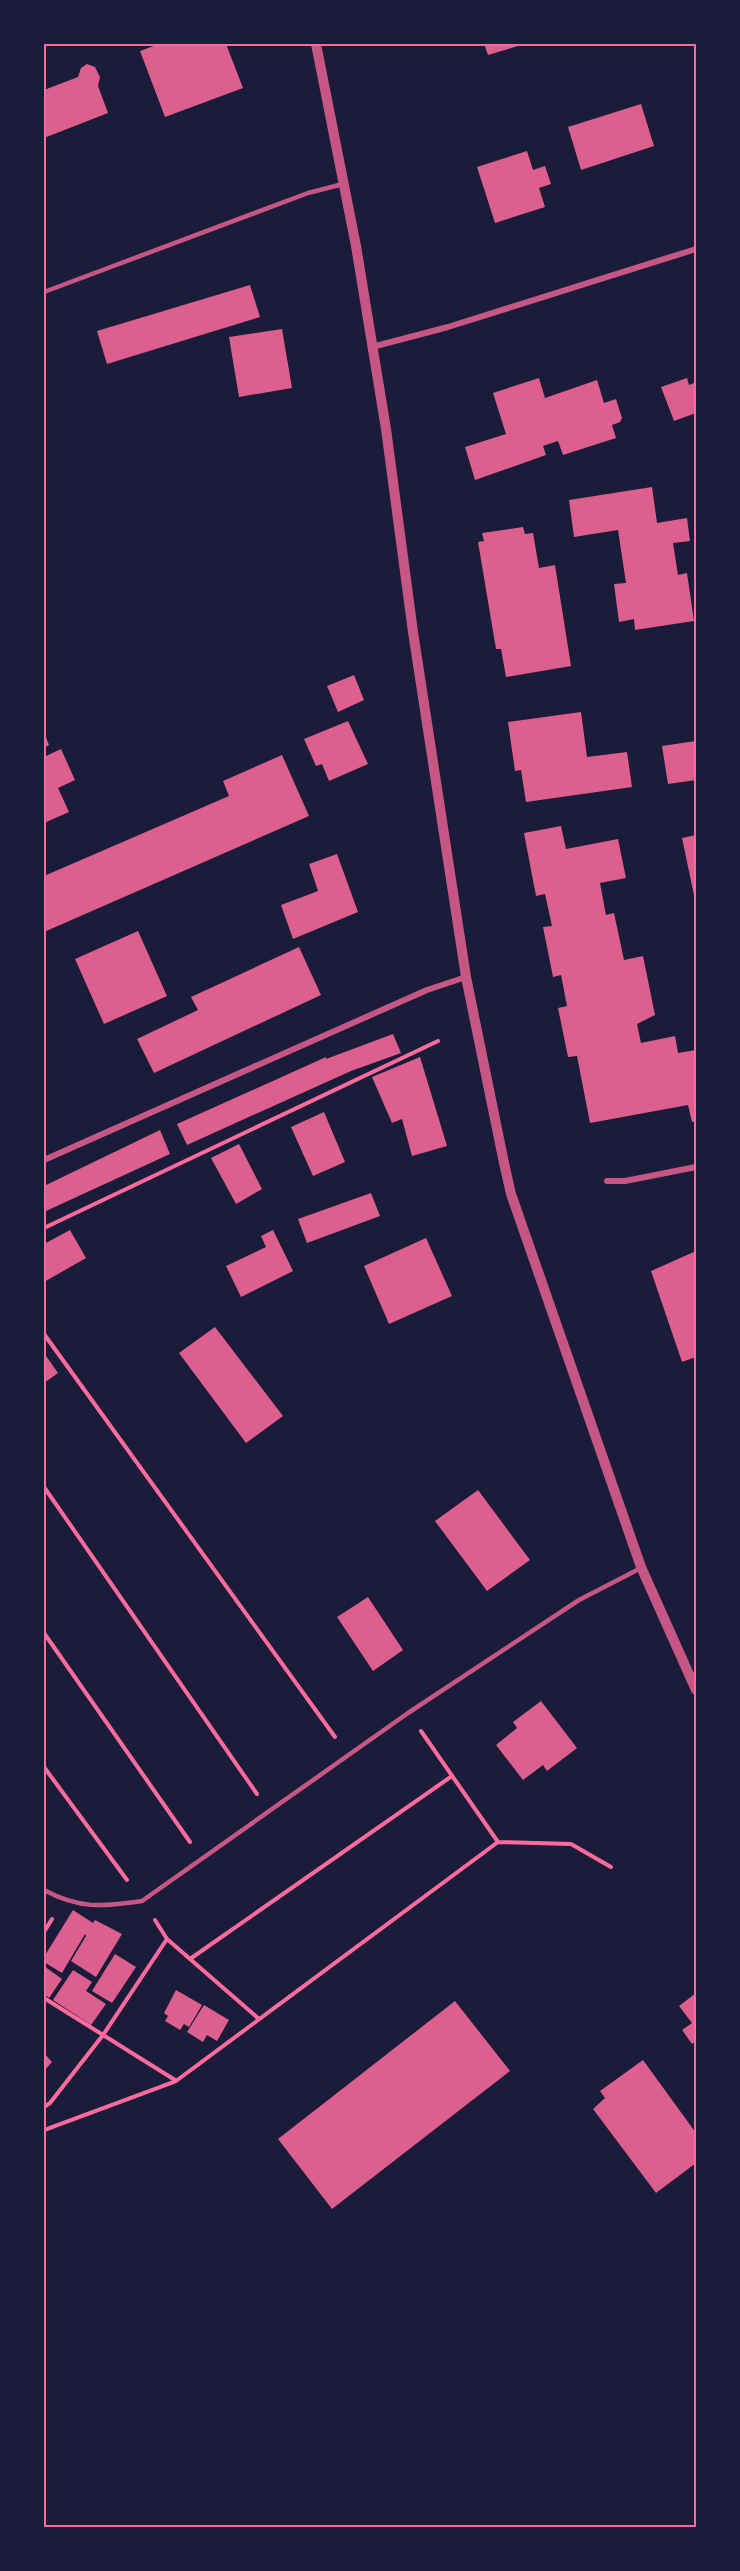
<svg xmlns="http://www.w3.org/2000/svg" width="740" height="2571" viewBox="0 0 740 2571" font-family="'Public Sans',sans-serif">
<style>
.building{fill:#dd5f8e}
.lines{fill:none;stroke-linecap:round;stroke-linejoin:round}
.path{stroke:#ff6b9d;stroke-width:4}
.service{stroke:#c65784;stroke-width:4.5}
.minor{stroke:#c65784;stroke-width:6}
.tertiary{stroke:#c65784;stroke-width:10}
.neatline{fill:none;stroke:#ff6b9d;stroke-width:2}
</style>
<rect width="100%" height="100%" fill="#1b1b3a"/>
<path class="building" d="M159,44H226L243,88L165,117L140,51Z
M484,44H525L488,55Z
M87,64L95,67L100,77L98,86L108,113L44,138V90L78,77L81,68Z
M641,104L654,146L581,170L568,127Z
M527,151L533,170L545,166L551,184L539,188L545,207L495,223L477,167Z
M250,285L260,317L107,364L97,331Z
M282,329L292,388L239,397L229,337Z
M539,378L545,398L597,380L604,403L616,399L622,418L620,422L612,425L616,438L563,455L558,441L543,446L546,455L475,480L465,447L506,434L493,393Z
M687,378L689,385L696,382V413L674,421L661,387Z
M652,487L657,523L687,518L690,541L673,543L678,575L687,573L694,621L635,630L634,619L619,622L614,584L626,583L618,530L574,537L569,500Z
M523,527L525,534L533,533L539,568L555,565L571,666L506,677L501,649H496L478,542L484,541L482,533Z
M354,675L364,700L338,712L327,686Z
M581,712L587,757L627,752L632,787L526,802L521,770L515,771L508,722Z
M348,721L368,764L329,781L322,764L316,766L304,739Z
M44,732L49,745L44,748Z
M696,741V780L668,784L662,746Z
M61,749L75,780L58,788L69,812L44,823V757Z
M282,755L309,816L44,932V876L229,796L223,781Z
M561,826L566,849L618,839L626,878L600,883L606,915L614,913L624,960L643,956L655,1015L637,1024L641,1043L675,1036L678,1053L696,1050V1121L692,1122L688,1105L590,1123L577,1056L568,1057L558,1008L567,1006L561,975L553,977L543,927L552,926L545,894L536,896L524,833Z
M696,835V900H695L682,838Z
M337,854L358,912L293,939L281,905L318,891L309,864Z
M138,931L167,996L104,1024L75,959Z
M299,947L321,995L154,1073L137,1039L198,1010L191,997Z
M393,1034L401,1053L351,1071L187,1145L177,1124L326,1057V1059Z
M420,1057L447,1146L412,1156L402,1119L392,1123L372,1077Z
M324,1112L345,1162L313,1176L291,1127Z
M160,1130L170,1154L46,1211L44,1206V1186Z
M239,1144L262,1189L236,1204L211,1158Z
M371,1193L380,1216L307,1243L298,1219Z
M70,1230L86,1258L44,1282V1244Z
M273,1230L293,1271L241,1297L226,1266L266,1247L261,1236Z
M426,1238L452,1296L389,1324L364,1266Z
M696,1251V1357L682,1362L651,1271Z
M215,1327L283,1416L246,1443L179,1353Z
M44,1353L58,1373L44,1383Z
M478,1490L530,1560L487,1591L435,1521Z
M368,1597L403,1650L373,1671L337,1617Z
M541,1701L577,1748L547,1771L543,1765L523,1780L496,1745L517,1728L513,1722Z
M73,1910L93,1923L95,1920L122,1934L96,1977L71,1961L86,1936L85,1934L62,1973L44,1962V1957Z
M115,1954L136,1967L112,2003L92,1991Z
M44,1966L62,1979L49,1998L44,1994Z
M73,1970L92,1982L86,1991L106,2004L91,2025L53,2000Z
M176,1990L202,2005L189,2027L184,2024L180,2030L165,2021L168,2016L164,2013Z
M696,1993V2041L692,2044L682,2030L692,2023L679,2006Z
M455,2001L510,2071L332,2209L278,2139Z
M204,2005L229,2020L217,2041L207,2035L203,2042L187,2032Z
M44,2053L52,2062L44,2071Z
M643,2060L696,2133V2163L656,2193L593,2109L605,2098L600,2091Z"/>
<g class="lines">
<path class="path" d="M44,1228L438,1041
M44,1334L335,1737
M44,1487L257,1794
M44,1633L190,1842
M44,1767L127,1880
M498,1842L571,1844L611,1867
M155,1920L167,1939L259,2019
M44,1932L52,1919
M190,1959L452,1776
M44,1998L175,2080
M44,2107L50,2103L103,2035L167,1939
M44,2130L176,2081L498,1842L421,1731"/>
<path class="service" d="M44,292L308,193L343,184
M44,1890C79,1909 103,1907 142,1901L408,1713L579,1600L641,1568"/>
<path class="minor" d="M372,347L448,327L696,249
M44,1160L427,990L466,977
M607,1181H625L696,1167"/>
<path class="tertiary" d="M316,44L356,246L386,429L413,632L466,977L504,1163L511,1194L641,1567L696,1690"/>
</g>
<rect width="740" height="2571" fill="none" stroke="#1b1b3a" stroke-width="90"/>
<rect x="45" y="45" width="650" height="2481" class="neatline"/>
</svg>
